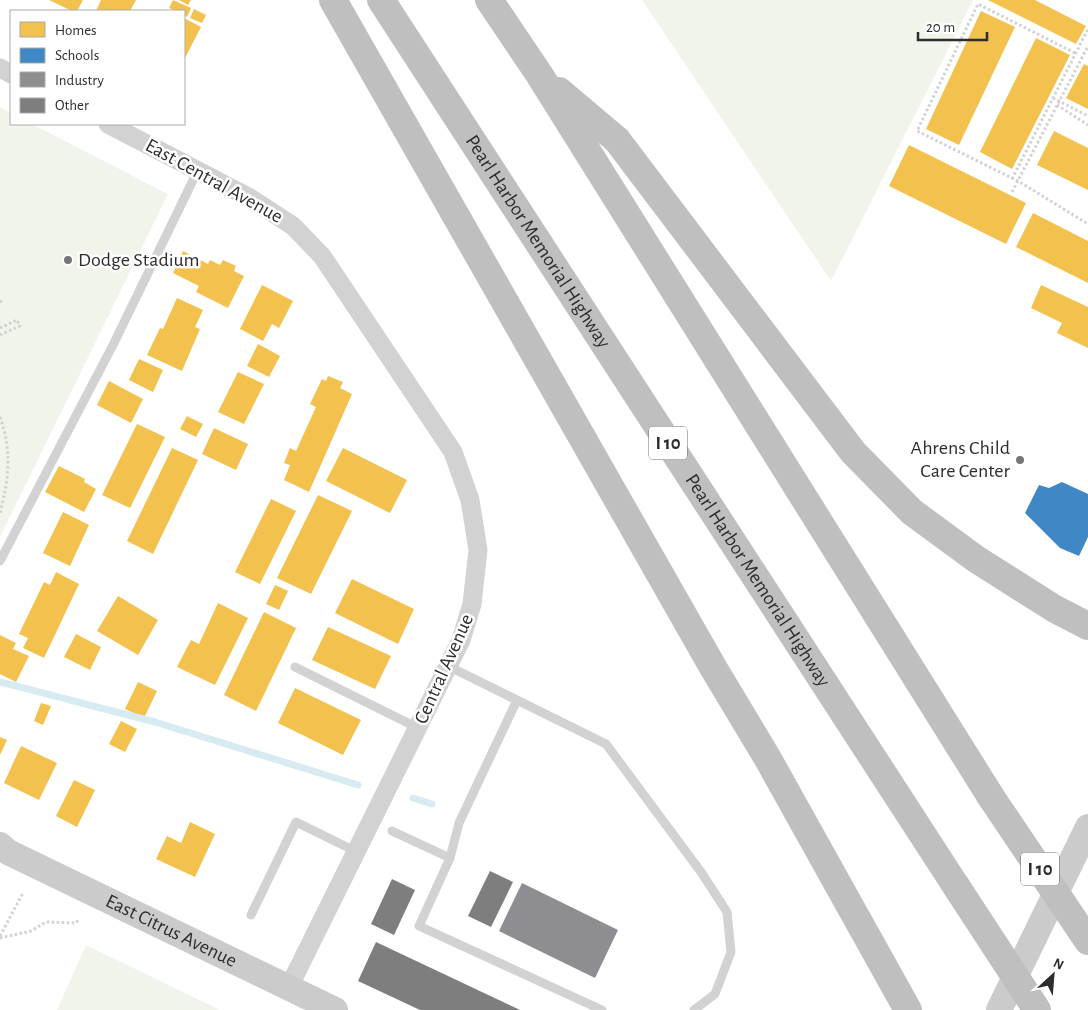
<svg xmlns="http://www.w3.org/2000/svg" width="1088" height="1010" viewBox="0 0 1088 1010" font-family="'Alegreya Sans',sans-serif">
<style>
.green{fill:#f1f4eb}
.homes{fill:#f2c14e}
.schools{fill:#3f88c5}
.industry{fill:#8d8d92}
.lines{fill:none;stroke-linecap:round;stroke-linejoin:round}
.stream{stroke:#d8ebf1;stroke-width:7}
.building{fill:#7e7e7e}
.path{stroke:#d2d2d2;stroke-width:3;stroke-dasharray:2.5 2.5;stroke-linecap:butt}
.lane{stroke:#d2d2d2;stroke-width:9}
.street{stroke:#d2d2d2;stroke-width:19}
.secondary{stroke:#cbcbcb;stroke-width:26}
.highway{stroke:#bfbfbf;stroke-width:28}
.highway-bridge{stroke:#bfbfbf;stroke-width:28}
.poi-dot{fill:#767676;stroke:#fff;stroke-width:2}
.labels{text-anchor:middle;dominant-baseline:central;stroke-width:5;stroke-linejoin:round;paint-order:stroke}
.shield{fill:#fff;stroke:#6c6c6c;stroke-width:1}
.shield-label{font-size:19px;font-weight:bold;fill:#2d2d2d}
.street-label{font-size:20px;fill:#2d2d2d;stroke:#fff}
.poi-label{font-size:20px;fill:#2d2d2d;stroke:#fff;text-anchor:start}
</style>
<rect width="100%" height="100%" fill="#fff"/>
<path class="green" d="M642,0H973L831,281Z
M0,107L11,113V124H32L168,194L0,537Z
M86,945L220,1010H57Z"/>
<path class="homes" d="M49,0H83L77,11H72Z
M101,0H136L130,11H96Z
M173,0L191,8L187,17L184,15V11H176L169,8Z
M179,0H191L188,5Z
M988,0H1035L1086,26L1076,44Z
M194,9L206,15L202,23L190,18Z
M981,11L1015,27L959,145L926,129Z
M184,18L201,27L184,60Z
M1036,38L1070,55L1012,169L980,152Z
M1084,64L1088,66V109L1066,98Z
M1054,131L1088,148V190L1037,165Z
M909,145L1026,203L1006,244L889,186Z
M1033,213L1088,241V283L1016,247Z
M183,251L208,264L210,260L220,265L223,260L236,266L234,271L244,276L228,308L196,292L199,286L173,273Z
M262,285L293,301L279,328L272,324L263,341L240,329Z
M1041,285L1088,307V348L1057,333L1062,323L1031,308Z
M177,298L203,310L195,327L200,329L182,371L147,355L160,328L163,329Z
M258,344L280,356L269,377L247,366Z
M139,359L163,370L153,392L129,380Z
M238,372L264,384L244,424L218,412Z
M328,376L343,382L340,388L352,394L309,492L284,480L290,465L284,463L290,448L296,451L316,407L310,404L322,379L326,381Z
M109,381L143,399L131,423L97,405Z
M187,416L203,424L196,437L180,429Z
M137,424L165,437L130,508L102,495Z
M214,428L248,444L236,470L202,454Z
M172,448L198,460L153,554L127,541Z
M343,448L407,480L390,513L326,481Z
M59,466L85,479L84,482L96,489L84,512L45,492Z
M318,495L352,511L311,594L277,578Z
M271,499L296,511L260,584L235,572Z
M63,512L89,525L70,566L43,553Z
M56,572L79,584L44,658L23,648L28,638L19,634L44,582L50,585Z
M352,579L414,609L398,644L335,613Z
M275,585L288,591L279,610L266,604Z
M118,596L158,620L138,655L97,631Z
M218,603L248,618L215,685L177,667L191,640L199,644Z
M264,612L296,628L256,711L224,695Z
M328,627L391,656L375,689L312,660Z
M76,634L101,647L90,670L64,657Z
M0,635L16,643L13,649L29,656L16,682L0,674Z
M138,682L157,691L144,718L125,709Z
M295,688L361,720L343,755L278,723Z
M41,703L51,706L43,725L34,721Z
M121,721L137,729L125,752L109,744Z
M0,737L7,740L0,755Z
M21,746L57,763L39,800L4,783Z
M74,780L95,790L77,827L56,816Z
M190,822L215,834L195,877L156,859L167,836L181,843Z"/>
<path class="schools" d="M1062,482L1088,494V537L1079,556L1060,548L1025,513L1039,485L1049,488Z"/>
<path class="industry" d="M522,883L618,930L595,978L499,931Z"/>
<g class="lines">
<path class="stream" d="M0,682L155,722L358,785
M413,798L432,804"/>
</g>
<path class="building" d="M490,871L513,882L491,927L468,916Z
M392,879L415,890L394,935L371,924Z
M376,942L520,1010H420L358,981Z"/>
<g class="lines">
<path class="path" d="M1075,53L978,4L917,131L1018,181L1088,224
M1053,98L1088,116
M1057,105L1088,125
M1012,179L1088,29
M1012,192L1088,46
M0,302L2,301
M0,328L17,320L20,326L0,335
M0,417C12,450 9,479 0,513
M0,936L23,893
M0,938L31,931L46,922L76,923L79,919"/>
<path class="lane" d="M0,561L114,343L198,170
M448,666L606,744L701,872L727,912L731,952L715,994L694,1010
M295,667L418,728
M517,700L459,823L450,858L419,926L602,1010
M392,831L450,858
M251,915L296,822L357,852"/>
<path class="street" d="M0,68L11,74
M108,124L250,198L293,226L322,256L453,452L470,500L478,550L472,604L461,640L289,987"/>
<g class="secondary">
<path id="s1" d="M0,845L8,852L335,1010"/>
<path d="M999,1010L1088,827"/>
</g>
<g class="highway">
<path d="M333,0L714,669L768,759L908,1010"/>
<path id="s2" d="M381,0L956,886"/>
<path d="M489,0L539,74L991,797"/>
<path d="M559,91L617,140L853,452L912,512L976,559L1055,609L1088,626"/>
</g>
<path class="highway-bridge" d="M991,797L1088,941
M956,886L1037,1010"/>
</g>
<g class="poi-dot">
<circle cx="68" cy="260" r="5"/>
<circle cx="1020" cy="460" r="5"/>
</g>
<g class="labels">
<g class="shield">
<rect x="649" y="426.5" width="38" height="33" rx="4"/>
<rect x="1021" y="852.5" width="38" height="33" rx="4"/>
</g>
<g class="shield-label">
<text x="668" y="443">I 10</text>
<text x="1040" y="869">I 10</text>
</g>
<g class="street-label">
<text transform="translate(214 181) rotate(29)">East Central Avenue</text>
<text stroke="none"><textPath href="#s2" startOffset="288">Pearl Harbor Memorial Highway</textPath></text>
<text stroke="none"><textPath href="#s2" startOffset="692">Pearl Harbor Memorial Highway</textPath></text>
<text transform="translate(444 669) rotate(-66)">Central Avenue</text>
<text stroke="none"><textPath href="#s1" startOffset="192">East Citrus Avenue</textPath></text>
</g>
<g class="poi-label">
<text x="78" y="260">Dodge Stadium</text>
<text x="1010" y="448" text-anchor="end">Ahrens Child<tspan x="1010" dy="23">Care Center</tspan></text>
</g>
</g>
<rect x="10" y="10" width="175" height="115" fill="#ffffff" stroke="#ababab"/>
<rect x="20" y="22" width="25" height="15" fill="#f2c14e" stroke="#ababab"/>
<text x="55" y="35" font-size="15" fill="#2d2d2d">Homes</text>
<rect x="20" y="48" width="25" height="15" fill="#3f88c5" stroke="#ababab"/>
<text x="55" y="60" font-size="15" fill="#2d2d2d">Schools</text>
<rect x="20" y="72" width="25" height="15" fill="#8d8d92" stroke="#ababab"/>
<text x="55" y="85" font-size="15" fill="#2d2d2d">Industry</text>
<rect x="20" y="98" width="25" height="15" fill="#7e7e7e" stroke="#ababab"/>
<text x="55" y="110" font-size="15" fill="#2d2d2d">Other</text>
<g transform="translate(1053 975) rotate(26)" stroke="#ffffff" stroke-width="4" paint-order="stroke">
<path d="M0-4L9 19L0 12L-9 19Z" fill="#2d2d2d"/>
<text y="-8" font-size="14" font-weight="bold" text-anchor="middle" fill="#2d2d2d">N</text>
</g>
<path d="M918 32v8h69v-8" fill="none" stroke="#2d2d2d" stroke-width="2.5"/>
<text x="926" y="32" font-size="15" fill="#2d2d2d" stroke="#ffffff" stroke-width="4" paint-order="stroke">20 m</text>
</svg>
